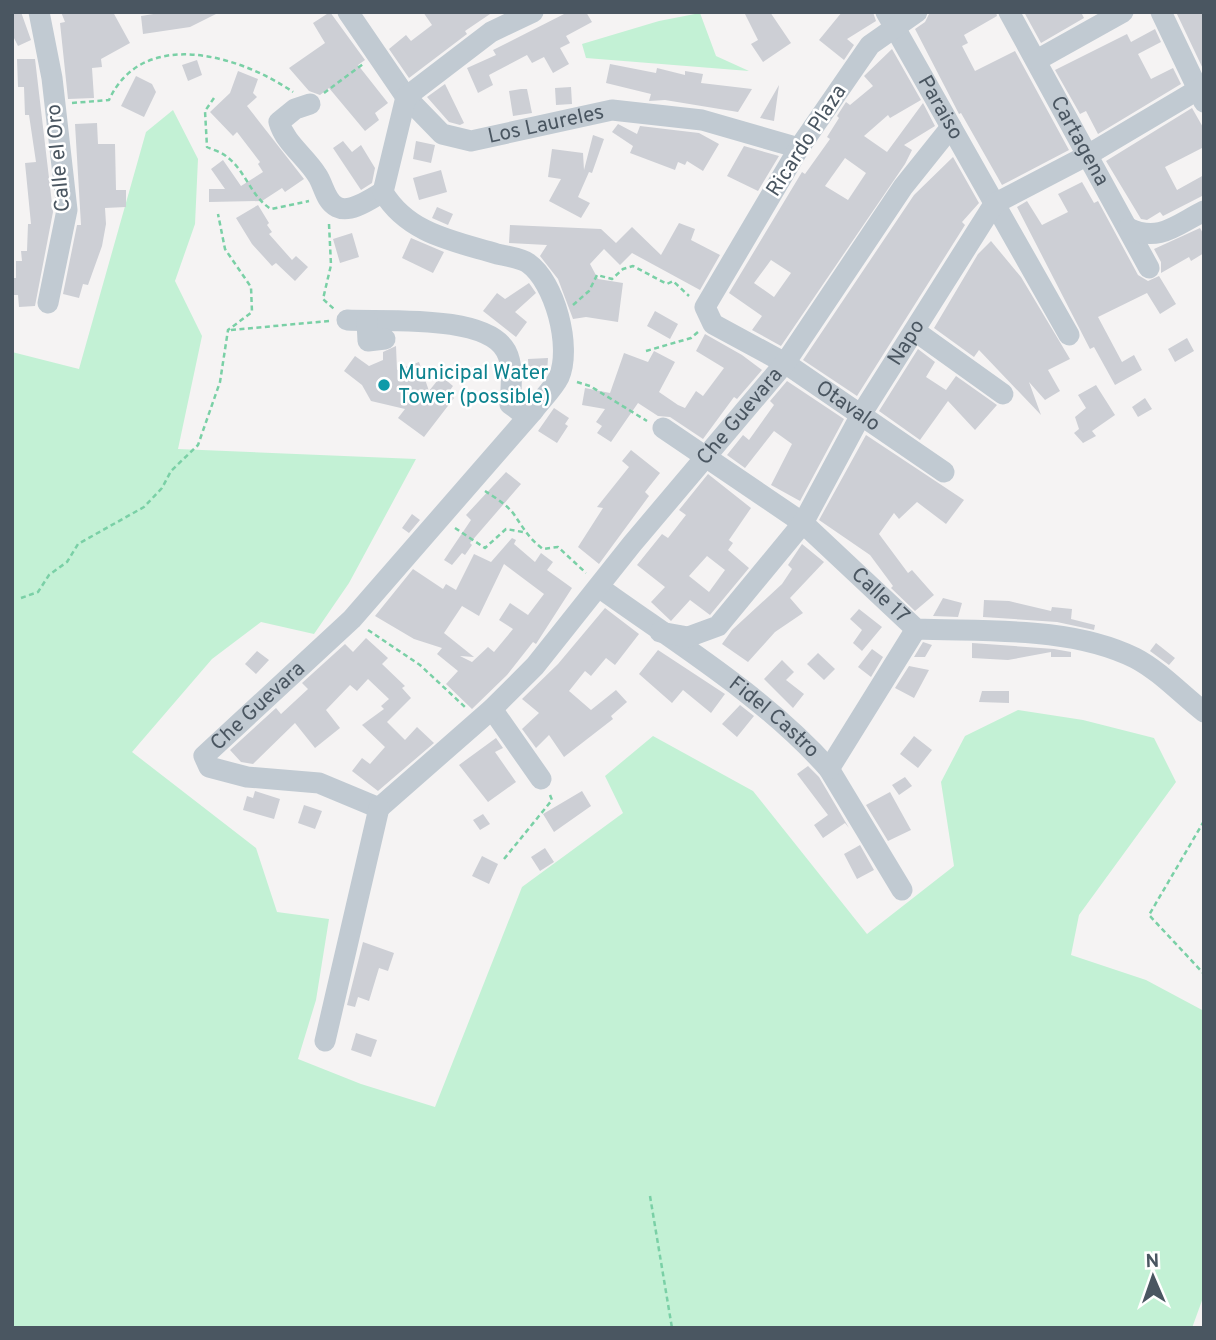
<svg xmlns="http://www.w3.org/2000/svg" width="1216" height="1340" viewBox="0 0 1216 1340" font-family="Overpass,sans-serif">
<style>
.green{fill:#c3f1d5}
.building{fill:#cdcfd5;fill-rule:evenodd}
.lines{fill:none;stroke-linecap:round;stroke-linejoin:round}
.path{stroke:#7ad0a6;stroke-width:2.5;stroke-dasharray:5 3.5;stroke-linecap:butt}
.minor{stroke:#c1cad2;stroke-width:21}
.culture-dot{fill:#0f9aa8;stroke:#fff;stroke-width:2.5}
.labels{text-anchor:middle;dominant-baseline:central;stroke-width:5;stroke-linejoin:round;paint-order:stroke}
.street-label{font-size:21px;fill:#4a5661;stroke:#fff}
.culture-label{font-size:21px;fill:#0d838f;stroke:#fff;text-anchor:start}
</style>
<rect width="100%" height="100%" fill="#f5f3f3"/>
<path class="green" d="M700,13L716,56L749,71L586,58L582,44L659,21Z
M173,110L198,159L195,224L175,281L202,336L178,449L416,459L349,583L314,634L261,622L212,659L132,752L256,848L277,912L329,919L316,1000L298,1059L361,1084L435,1107L522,887L623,813L605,776L653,736L753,791L867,934L954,866L941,782L965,736L1018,710L1083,720L1154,738L1176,782L1079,915L1071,955L1146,980L1204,1011V1295L1192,1328H12V352L79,369L146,132Z"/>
<path class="building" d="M12,12H21L31,40L18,46L12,34Z
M61,12H113L130,43L101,59L102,67L92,68L94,98L68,99L60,23L65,22Z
M166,12H220L190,27L143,34L141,16Z
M330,12L365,60L358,65L388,103L375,113L379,120L365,131L329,88L320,95L309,91L289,68L325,43L313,23Z
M423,12H493L465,31L467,34L409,78L389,49L406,35L411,41L432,25Z
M568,12H586L592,22L566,36L570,43L560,48L569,64L553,73L544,57L532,63L527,55L489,75L493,85L478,93L467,68L496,55L493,50Z
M744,12H770L791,43L763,62L751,44L758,40Z
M842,12H873L876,21L847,39L854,45L844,60L819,40Z
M930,12H996L997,16L964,35L968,43L962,46L975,71L1015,51L1069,150L1002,185L961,113L959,114L915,29L925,22Z
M1024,12H1081L1084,18L1041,43Z
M1176,12H1204V71Z
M1155,29L1161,42L1138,54L1151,79L1173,68L1181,84L1098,134L1086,111L1080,114L1055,70L1127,34L1131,42Z
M892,49L921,100L890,118L888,115L864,136L887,152L923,103L935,126L904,145L912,150L905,164L781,346L752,330L762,316L729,293L802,172L805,174L830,139L827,137L839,118L837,116L846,102L850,105L873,86L864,76ZM845,158L866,173L848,200L825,186ZM771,260L791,273L774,297L754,283Z
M17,59H35L53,212L35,306L19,307L18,295H12V278H16V261H22L21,251H27L28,224H31L25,163L36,162L29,115H25L24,87H18Z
M197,60L202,75L188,81L182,65Z
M610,64L656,73L657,68L685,75V71L703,74L701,83L752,89L738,112L665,100L649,101L651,94L606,83Z
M238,71L258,79L253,93L257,97L247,106L304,179L285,192L282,188L262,201L209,202V189H225L211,169L223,160L241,186L263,172L258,164L260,162L237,132L233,136L210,112L230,93Z
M136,76L152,84L156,92L144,117L121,106Z
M445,84L464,123L460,125L449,122L427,97Z
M779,85L774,121L760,118Z
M571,87L572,104L556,105L555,88Z
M521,89H527L532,113L513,116L509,91Z
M1192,108L1204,129V147L1165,167L1177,190L1204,175V195L1163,216L1160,212L1147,220L1141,219L1106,161Z
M97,123L98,144H115L116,190H126V207L105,208L106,224L102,246L88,285L83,284L79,298L63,294L77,225H81L75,124Z
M618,124L637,134L640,126L699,133L719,144L703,171L687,161L685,165L678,162L675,170L630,153L633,146L612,132Z
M593,135L604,139L592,173L589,172L578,197L590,203L581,218L549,201L561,179L548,177L552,149L583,153L584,170Z
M343,141L352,152L361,145L375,168L372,183L361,190L333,148Z
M416,141L435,145L431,163L413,159Z
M744,146L779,156L758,191L727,176Z
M953,157L979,203L962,222L965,225L857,396L803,360L914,195Z
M441,170L447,192L419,200L413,178Z
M1082,182L1094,203L1098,201L1138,275L1148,281L1159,276L1176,304L1160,314L1147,293L1098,317L1122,362L1134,355L1142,370L1115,385L1094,347L1090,349L1017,207L1027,201L1042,225L1068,212L1058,194Z
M258,205L269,223L267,225L272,232L269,234L292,260L296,256L308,267L295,281L276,263L272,266L252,244L236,218Z
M437,207L453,214L448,225L432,218Z
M679,223L695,229L691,240L720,255L700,290L632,253L620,265L604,249L590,264L598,279L623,283L618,322L586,317L573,319L558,279L540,256L547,245L509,243L510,225L601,229L616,243L632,227L661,255Z
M1200,228L1204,235V253L1191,261L1189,257L1161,273V262L1154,249Z
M352,233L359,257L340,263L333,239Z
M411,238L444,252L433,273L402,258Z
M991,241L1021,277L1070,359L1048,370L1060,391L1045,400L1029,382L1041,415L979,350L974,357L934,328L978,254Z
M529,283L536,293L515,312L527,322L516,337L483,311L497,293L505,299Z
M655,311L678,324L670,339L647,326Z
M705,334L742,355L762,370L737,399L734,397L703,439L670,417L658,416L638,403L611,442L597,433L602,426L596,422L605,409L582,405L585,388L610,393L624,353L648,362L654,351L675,362L659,392L678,405L685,408L696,391L703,396L724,368L696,351Z
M1187,338L1194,351L1175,362L1168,349Z
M396,346L397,370L419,362L429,391L441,376L453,386L448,393L454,398L424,437L398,418L405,409L371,401L362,385L344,371L355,356L369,366L383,360V352Z
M918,349L935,362L926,377L946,390L956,376L997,405L975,430L948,401L920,440L879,411Z
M548,358L547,372L529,373L528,359Z
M787,381L844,419L800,501L771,485L792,444L774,431L745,468L727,455L743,435L749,440L774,405L770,401Z
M1096,385L1115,415L1092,431L1096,436L1083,443L1074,433L1079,429L1075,417L1086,408L1078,395Z
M1145,398L1152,409L1138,417L1132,407Z
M554,408L569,418L565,424L568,426L557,443L538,431Z
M866,435L964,500L946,524L917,502L899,519L894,513L879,534L908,573L912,570L934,595L915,611L891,588L893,586L870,555L819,520Z
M631,450L660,473L645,492L649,496L599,564L578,547L603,508L597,507L629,467L622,461Z
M506,472L521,484L470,543L472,545L465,555L462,553L452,565L444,560L471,520L466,515Z
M708,474L751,508L729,540L733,543L728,550L749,568L710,615L690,600L671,621L651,602L665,587L637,565L662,534L668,538L686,515L679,510ZM707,556L725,570L709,592L689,576Z
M412,514L420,520L409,533L402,528Z
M512,538L516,540L514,544L535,562L541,553L553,562L547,570L572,588L536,644L533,642L507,675L472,709L446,684L458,671L437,654L442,648L414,639L375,616L413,569L443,589L446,584L456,590L474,554L491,562ZM504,564L544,594L528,615L510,603L499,620L513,629L494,652L488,647L472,662L460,656L474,657L444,633L462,606L479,616Z
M802,544L824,562L790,598L803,613L775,632L748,662L722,644L732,630L782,584L792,569L788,565Z
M943,598L962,603L958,617L933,616Z
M984,600L1009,601L1051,611L1052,607L1072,609L1071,619L1095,625L1094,630L1057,622L983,617Z
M605,608L639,634L615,665L606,658L591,676L585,671L569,691L591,710L616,690L627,702L611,716L613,719L564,757L549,735L536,748L522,729L539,713L522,699L558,664Z
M859,609L882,627L862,651L853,643L862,630L850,619Z
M366,638L388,658L382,664L405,686L402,688L411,698L387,722L405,740L417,727L434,743L378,791L352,771L362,758L370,764L385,747L362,725L384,709L381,706L389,699L368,679L357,691L350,685L326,710L340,728L315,748L295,723L253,764L241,762L230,750L276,708L281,714L308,689L302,683L345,644L353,652Z
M923,642L932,645L925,657H914Z
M972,643L1054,649L1071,652V657H1051V652L1008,660L972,658Z
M1156,643L1175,658L1169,665L1150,651Z
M872,649L883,657L871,677L858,667Z
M658,650L725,694L711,713L683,690L672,703L639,674Z
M257,651L269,660L256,674L245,664Z
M818,653L835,669L824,680L807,664Z
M782,660L794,672L786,680L804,694L793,708L764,679Z
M909,666L929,670L914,698L895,688Z
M982,691H1009V703L979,702Z
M740,705L754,716L737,737L722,724Z
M914,736L932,750L918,768L900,754Z
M496,738L503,748L495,752L516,782L488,802L459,765Z
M808,766L819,777L849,828L845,823L823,838L814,825L828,815L797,774Z
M905,777L912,786L899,795L892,785Z
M255,791L280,799L274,819L243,810L247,796L253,798Z
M582,791L591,806L554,832L543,814Z
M890,792L911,830L888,841L866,805Z
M304,805L322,811L315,829L298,823Z
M483,814L490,824L480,830L473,820Z
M860,845L874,870L857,879L844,854Z
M545,848L554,862L540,871L531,857Z
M482,856L498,864L489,884L472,876Z
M363,942L394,953L388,971L379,968L369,1001L358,997L355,1007L347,1005Z
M356,1033L377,1040L371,1057L351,1050Z"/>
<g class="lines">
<path class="path" d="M324,93L363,64
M214,98L205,111L207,147C213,150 222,152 227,157C246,171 251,197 271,209L309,201
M72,103L109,100C143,26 241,56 293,92
M329,224L331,265L323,299L334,309
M573,305L589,291L597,275L612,279L623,269L633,266L667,284L673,281L689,296
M231,330L329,321
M646,351L691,338L698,332
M577,382L590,386L647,421
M485,491C494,497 506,504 513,513C523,527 528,538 543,549L558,547L586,573
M455,528L485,548L506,529L523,532
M21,598L38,592L49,575L67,562L78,544L144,507L162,488L171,471L198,445L220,382L228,330L252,312L251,287L225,249L218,214
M368,630L420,665L466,708
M1204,821L1149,915L1204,974
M504,859L552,800L550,795
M650,1196L672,1328"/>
<g class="minor">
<path d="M39,12L52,78L67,210L48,303"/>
<path id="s1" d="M348,12L406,97L442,134L471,141L612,110L702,120L799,148"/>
<path id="s2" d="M886,12L1069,335"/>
<path id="s3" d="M917,12L870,45L799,148L705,307L713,324L785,363L944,472"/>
<path id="s4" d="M1009,12L1149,268"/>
<path d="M1161,12L1204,102"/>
<path d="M1037,60L1123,12"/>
<path d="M310,104L295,109L279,122C285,143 305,156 317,175C324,185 325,201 337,207C351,214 372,198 383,192"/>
<path d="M1128,228C1159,243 1176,225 1204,211"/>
<path d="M347,320C386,322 486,314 506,351C514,366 511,388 510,404L518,410L533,411"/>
<path d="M367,321L368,341L385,339"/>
<path d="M915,331L1003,394"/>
<path id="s5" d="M663,428L803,523L916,629C987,632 1070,626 1135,658C1160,671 1182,695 1204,712"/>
<path id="s6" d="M600,588C678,644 765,697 829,769L902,890"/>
<path id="s7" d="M660,632L688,637L718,626L803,523L862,413L994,204L1086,156L1204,86"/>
<path d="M492,709L541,779"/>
<path d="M829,769L916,629"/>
<path id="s8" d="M379,808L319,783L247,777L209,767L204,756L352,619L533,411C541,400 553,389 559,377C572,347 555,282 528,263C521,258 506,256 497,254C454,241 408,234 383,192L406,97L491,32L533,12"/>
<path id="s9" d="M379,808L492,709L535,666L632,544L785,363L903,187L951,127"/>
<path d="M325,1041L379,808"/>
</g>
</g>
<circle class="culture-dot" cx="384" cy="385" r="7"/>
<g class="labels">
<g class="street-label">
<text stroke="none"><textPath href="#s2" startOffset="110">Paraiso</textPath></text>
<text stroke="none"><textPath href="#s1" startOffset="261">Los Laureles</textPath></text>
<text stroke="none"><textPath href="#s4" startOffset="147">Cartagena</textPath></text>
<text transform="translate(807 141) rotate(-57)">Ricardo Plaza</text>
<text transform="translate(59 158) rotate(-95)">Calle el Oro</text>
<text stroke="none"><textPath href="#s7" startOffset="402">Napo</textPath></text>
<text stroke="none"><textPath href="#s3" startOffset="544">Otavalo</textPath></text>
<text stroke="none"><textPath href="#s9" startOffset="534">Che Guevara</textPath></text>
<text stroke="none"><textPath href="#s5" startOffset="275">Calle 17</textPath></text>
<text stroke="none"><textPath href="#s8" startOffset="262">Che Guevara</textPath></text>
<text stroke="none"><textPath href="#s6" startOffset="217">Fidel Castro</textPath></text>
</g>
<g class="culture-label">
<text x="398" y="373">Municipal Water<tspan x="398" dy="24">Tower (possible)</tspan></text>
</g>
</g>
<rect width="1216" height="1340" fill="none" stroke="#4a5661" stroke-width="28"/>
<g transform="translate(1153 1277) rotate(358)" stroke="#ffffff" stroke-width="5" paint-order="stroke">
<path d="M0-5L12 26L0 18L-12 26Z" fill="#4a5661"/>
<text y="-10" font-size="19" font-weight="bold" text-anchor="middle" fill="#4a5661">N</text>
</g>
</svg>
